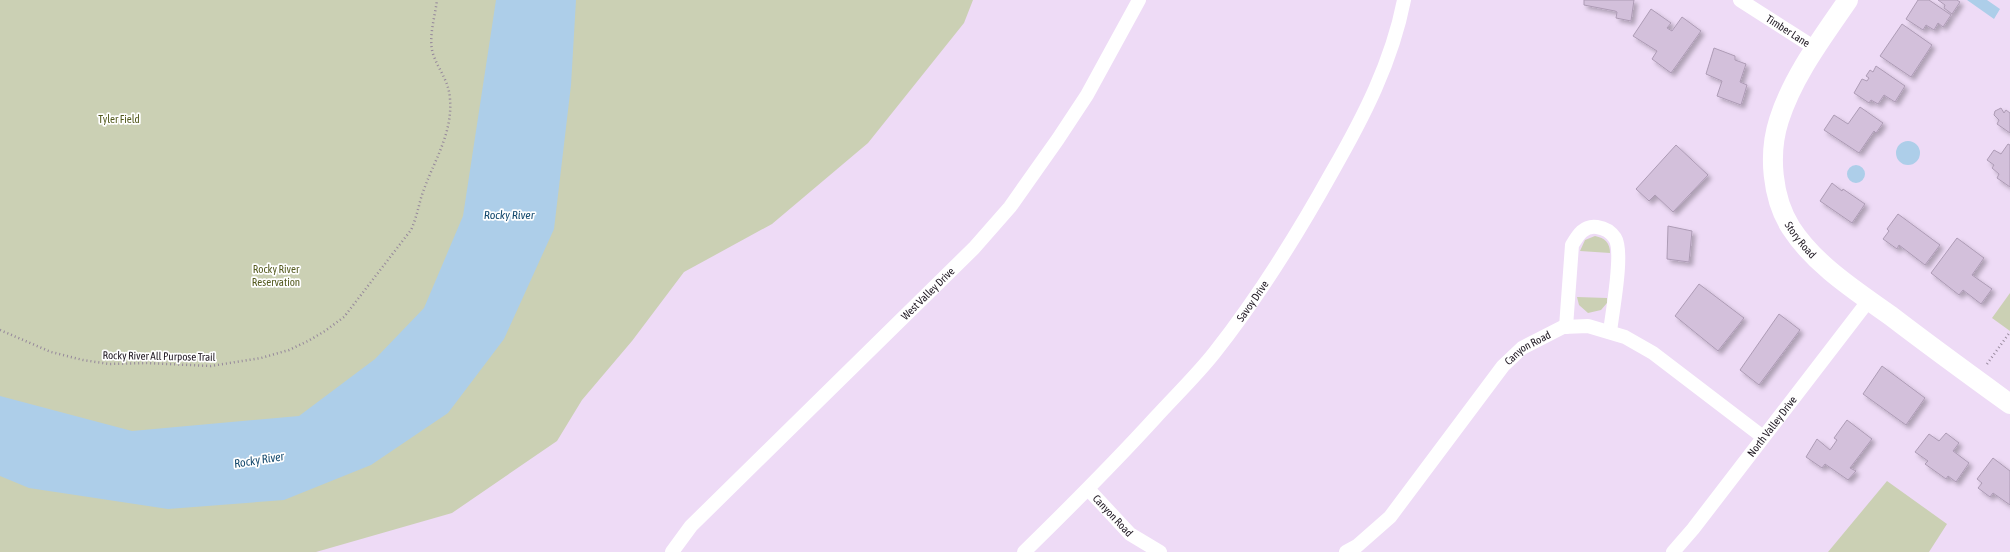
<svg xmlns="http://www.w3.org/2000/svg" width="2010" height="552" viewBox="0 0 2010 552" font-family="'Asap Condensed',sans-serif">
<style>
.green{fill:#cbd0b4}
.water{fill:#adcee9}
.building{fill:#d3c0db;stroke:#ad9bb5;filter:url(#shadow)}
.lines{fill:none;stroke-linecap:round;stroke-linejoin:round}
.path{stroke:#95879b;stroke-width:2.5;stroke-dasharray:1 3;stroke-linecap:butt}
.street{stroke:#fff;stroke-width:14}
.secondary{stroke:#fff;stroke-width:20}
.labels{text-anchor:middle;dominant-baseline:central;stroke-width:3.5;stroke-linejoin:round;paint-order:stroke}
.street-label{font-size:11px;fill:#201923;stroke:#fff}
.park-label{font-size:11px;fill:#545a1f;stroke:#fff}
.water-label{font-size:12px;font-style:italic;fill:#154a6e;stroke:#fff}
</style>
<defs>
<filter id="shadow"><feDropShadow dx="3.5" dy="3.5" stdDeviation="2" flood-color="#0004"/></filter>
</defs>
<rect width="100%" height="100%" fill="#eedbf6"/>
<path class="green" d="M0,0H973L964,23L868,143L772,224L684,272L632,341L582,400L557,441L452,513L316,552H0Z
M1595,236C1605,238 1610,243 1610,253L1580,251L1585,240Z
M2010,293V331L1992,318Z
M1577,297L1607,298V303L1601,310L1588,313L1579,305Z
M1887,481L1947,524L1929,552H1828Z"/>
<path class="water" d="M496,0H576L571,85L554,229L504,339L448,413L371,465L284,500L168,509L29,488L0,476V396L132,431L299,416L375,359L424,308L463,216Z
M1967,0H1987L2000,9L1994,19Z
M1896 153a12 12 0 1 1 24 0a12 12 0 1 1-24 0Z
M1847 174a9 9 0 1 1 18 0a9 9 0 1 1-18 0Z"/>
<path class="building" d="M1584,0H1634L1631,21L1616,18L1617,12L1615,11L1584,5Z
M1918,0H1929L1951,15L1943,27L1938,23L1934,30L1926,25L1923,30L1906,19Z
M1938,0H1957L1960,2L1952,14L1944,8L1945,5Z
M1651,9L1671,23L1667,28L1672,31L1682,17L1701,31L1671,73L1652,59L1657,51L1633,36Z
M1902,24L1932,45L1911,77L1880,56Z
M1714,48L1735,56V60L1746,64L1740,82L1747,85L1741,105L1717,96L1722,81L1706,74Z
M1876,66L1905,86L1895,102L1884,95L1878,104L1871,100L1869,103L1854,93L1862,79L1867,81L1869,78L1866,76L1870,70L1873,72Z
M1860,107L1883,123L1876,133L1874,131L1859,153L1824,130L1834,115L1848,124Z
M2001,108L2004,113L2006,110L2010,113V133L1997,124L1999,120L1994,115L1995,111Z
M2008,144L2010,145V187L1997,178L1999,174L1992,168L1994,165L1987,160L1994,150L2001,154Z
M1676,145L1708,175L1673,212L1655,195L1649,201L1636,189Z
M1832,183L1842,191L1843,189L1865,204L1852,223L1820,201Z
M1898,214L1940,245L1925,265L1899,245L1897,249L1883,239L1889,231L1887,229Z
M1668,226L1692,231L1689,262L1667,259Z
M1957,238L1984,258L1972,275L1992,289L1981,304L1963,290L1959,295L1931,273Z
M1699,284L1744,318L1718,351L1675,316Z
M1779,314L1800,330L1759,385L1740,370Z
M1882,366L1925,398L1906,425L1863,394Z
M1847,420L1872,439L1850,468L1856,471L1848,480L1825,464L1822,468L1806,457L1817,439L1830,450L1837,440L1834,438Z
M1946,433L1959,443L1953,451L1969,463L1956,482L1948,476L1946,479L1925,464L1928,461L1915,452L1929,434L1939,441Z
M1993,458L2010,471V505L1993,493L1990,497L1978,488L1982,483L1977,479Z"/>
<g class="lines">
<path class="path" d="M0,330L51,352L83,360L109,364L147,363L211,366L261,358L289,350L308,341L325,331L344,317L411,230C416,219 418,209 421,198C431,165 453,136 450,99C449,81 439,71 433,54C428,38 435,17 437,0
M1987,364L2010,332"/>
<g class="street">
<path id="s1" d="M1740,0L1815,48"/>
<path d="M1566,327L1572,245C1578,235 1584,225 1597,227C1604,228 1611,232 1615,238C1624,252 1612,313 1610,332"/>
<path id="s2" d="M1089,490L1130,534L1160,552"/>
<path id="s3" d="M672,552L691,526L974,248L1010,207L1058,139L1087,95L1139,0"/>
<path id="s4" d="M1024,552C1069,508 1113,464 1155,418C1175,396 1197,375 1215,352C1259,296 1297,235 1332,172C1363,118 1392,62 1404,0"/>
<path id="s5" d="M1346,552L1357,546L1390,517L1503,366L1522,348L1563,327L1588,326L1625,337L1653,353L1763,437"/>
<path id="s6" d="M1673,552L1693,529L1869,300"/>
</g>
<path class="secondary" id="s7" d="M1848,0C1822,38 1793,76 1779,120C1768,154 1772,198 1791,228C1815,265 1856,291 1891,316C1930,346 1970,375 2010,404"/>
</g>
<g class="labels">
<g class="street-label">
<text stroke="none"><textPath href="#s1" startOffset="57">Timber Lane</textPath></text>
<text stroke="none"><textPath href="#s7" startOffset="266">Story Road</textPath></text>
<text stroke="none"><textPath href="#s3" startOffset="364">West Valley Drive</textPath></text>
<text stroke="none"><textPath href="#s4" startOffset="340">Savoy Drive</textPath></text>
<text stroke="none"><textPath href="#s5" startOffset="276">Canyon Road</textPath></text>
<text transform="translate(159 356) rotate(1)">Rocky River All Purpose Trail</text>
<text stroke="none"><textPath href="#s6" startOffset="160">North Valley Drive</textPath></text>
<text stroke="none"><textPath href="#s2" startOffset="35">Canyon Road</textPath></text>
</g>
<g class="park-label">
<text x="119" y="119">Tyler Field</text>
<text x="276" y="269">Rocky River<tspan x="276" dy="13">Reservation</tspan></text>
</g>
<g class="water-label">
<text x="509" y="215">Rocky River</text>
<text transform="translate(259 460) rotate(-9)">Rocky River</text>
</g>
</g>
</svg>
